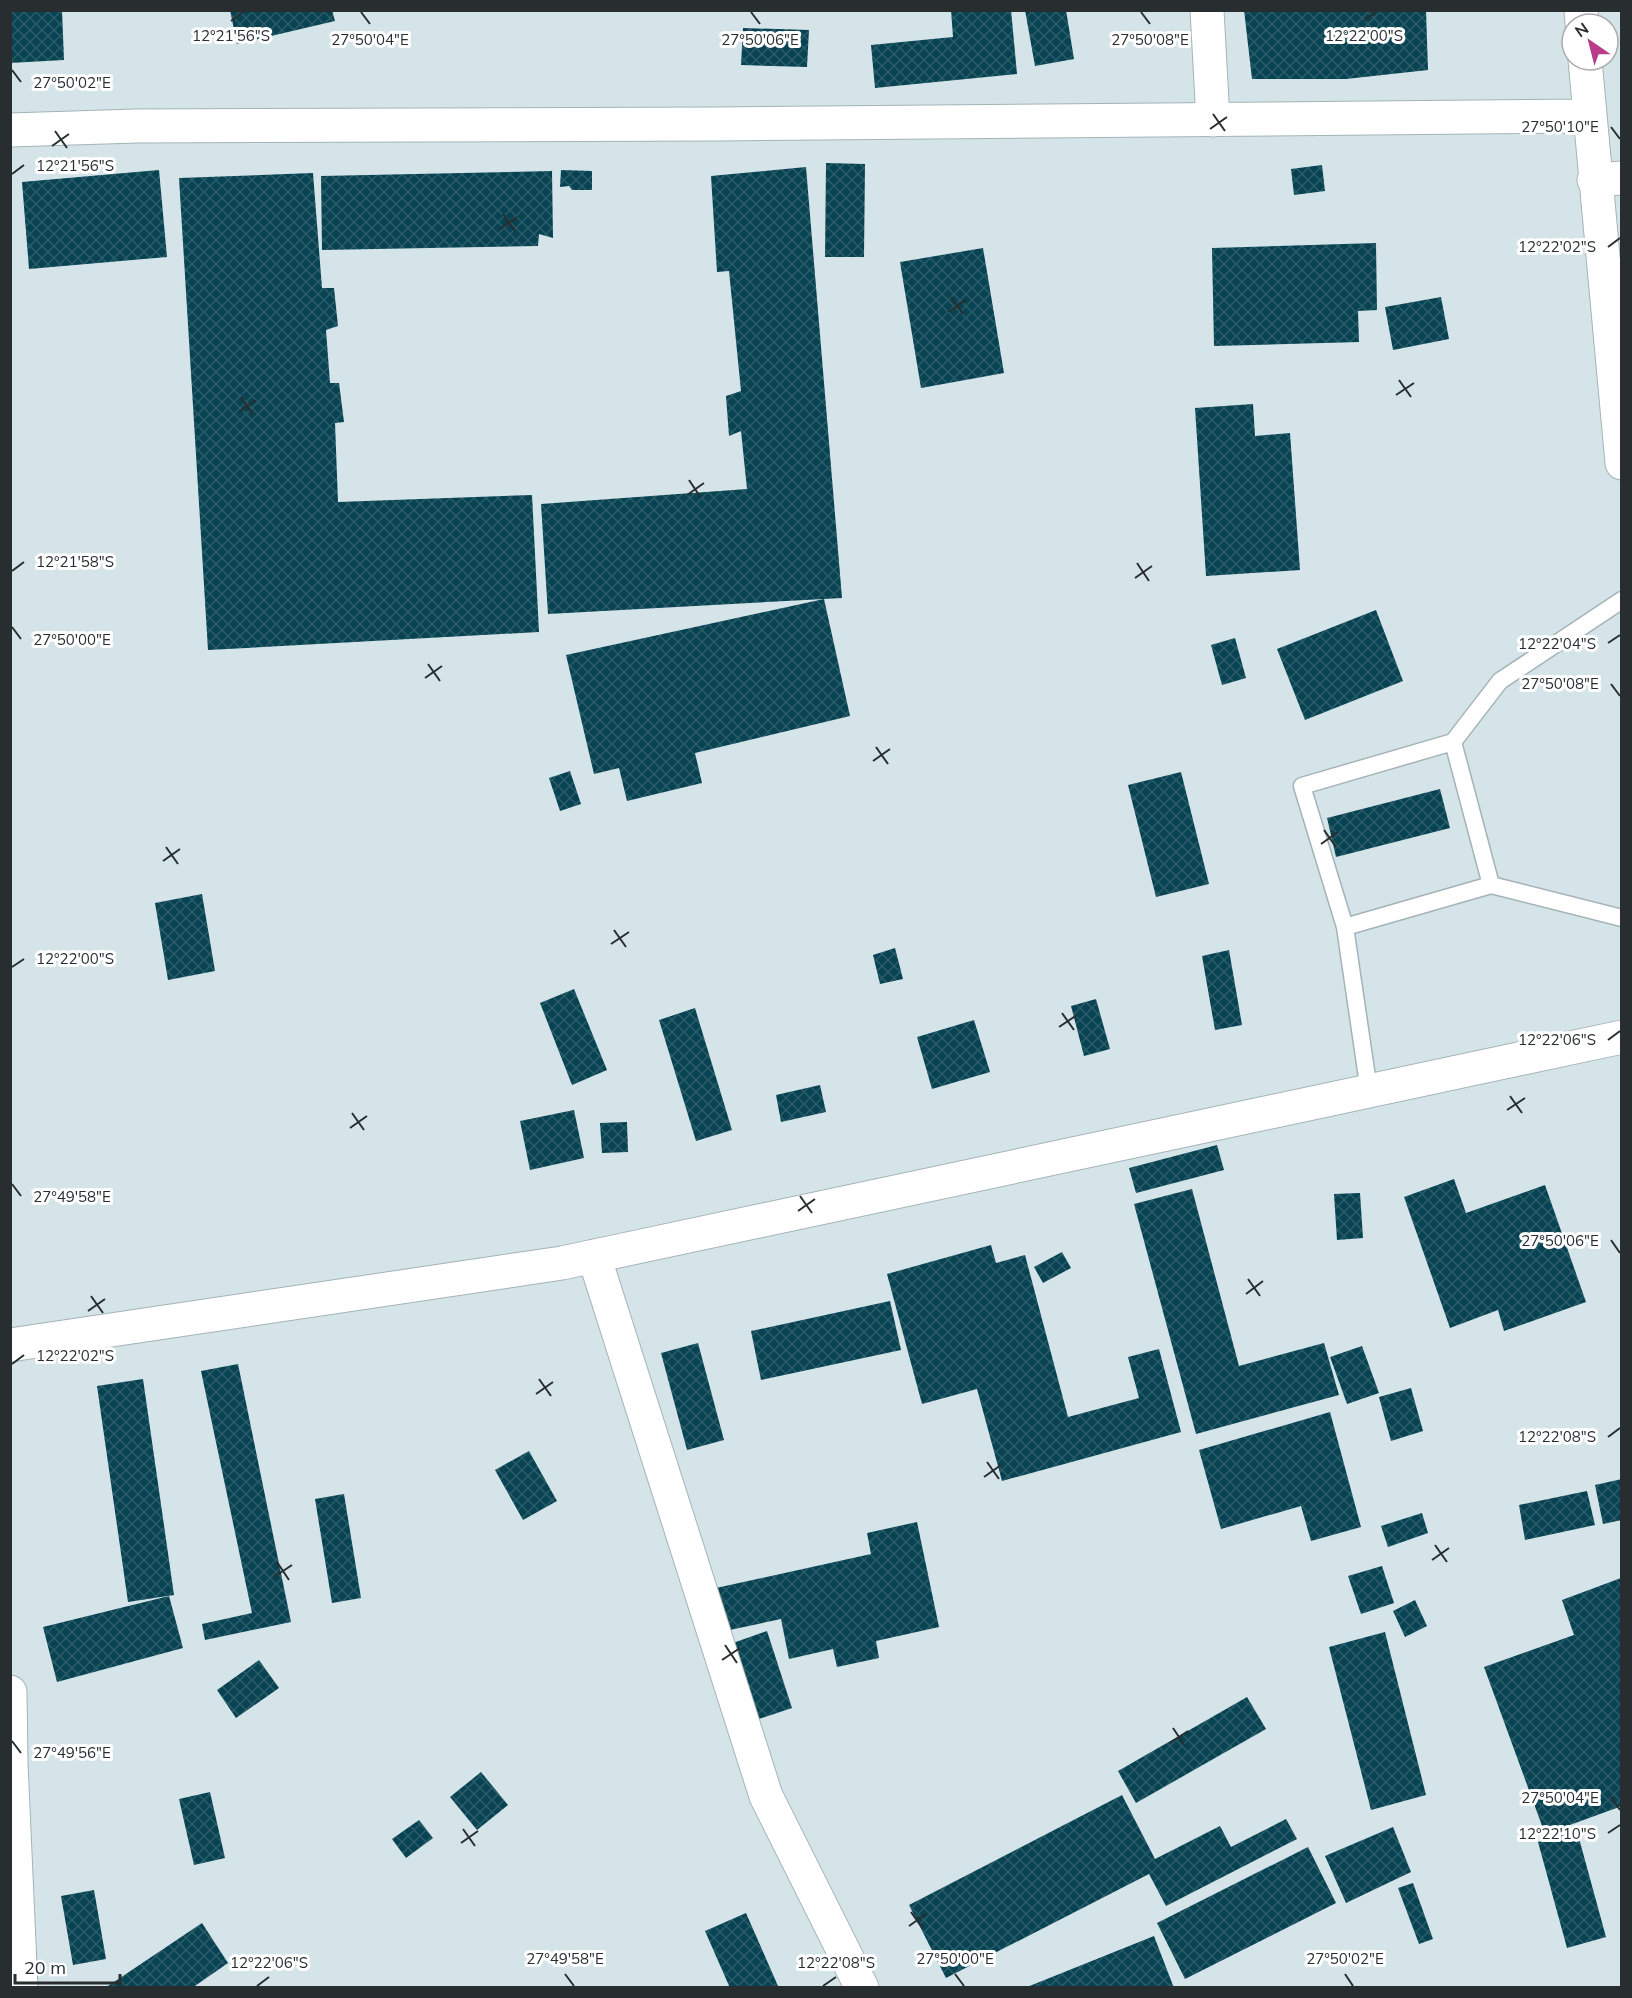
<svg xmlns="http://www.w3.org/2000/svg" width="1632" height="1998" viewBox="0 0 1632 1998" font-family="Mulish,sans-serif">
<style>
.building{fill:url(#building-cross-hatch)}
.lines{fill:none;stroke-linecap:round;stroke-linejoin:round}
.service-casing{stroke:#a4b3b7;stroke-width:19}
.minor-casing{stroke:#a4b3b7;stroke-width:35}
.tertiary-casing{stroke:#a4b3b7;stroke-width:35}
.service{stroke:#fff;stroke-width:16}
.minor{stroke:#fff;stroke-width:33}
.tertiary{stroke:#fff;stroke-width:33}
.ticks{fill:none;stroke:#282e30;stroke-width:2}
.ticks-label{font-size:15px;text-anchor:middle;fill:#282e30;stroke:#fff;stroke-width:6;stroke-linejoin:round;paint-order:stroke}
</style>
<defs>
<pattern id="building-cross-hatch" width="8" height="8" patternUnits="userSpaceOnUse" patternTransform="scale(1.5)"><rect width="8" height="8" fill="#074352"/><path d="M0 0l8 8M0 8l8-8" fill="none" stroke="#2c5c68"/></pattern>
</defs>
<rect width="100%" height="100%" fill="#d5e4e9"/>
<path class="building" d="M10,10H62L64,60L10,63Z
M230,10H332L335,21L237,44Z
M951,10H1011L1017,74L875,88L871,45L953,37Z
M1025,10H1066L1074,59L1035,66Z
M1244,10H1426L1428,70L1346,79H1252Z
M743,28L809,30L807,67L741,65Z
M826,163L865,164L864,257H825Z
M1322,165L1325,191L1294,195L1291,169Z
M806,167L842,598L824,599L850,716L695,753L702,783L627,801L619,768L594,774L566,655L824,599L548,614L541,504L747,489L741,431L729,436L726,396L741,391L729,271L717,272L711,176Z
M159,170L167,257L29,269L22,182Z
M561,170L592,171V190H572L569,186L560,187Z
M552,171L553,238L539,234L538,246L322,250L321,176Z
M313,173L322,288H334L338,326L326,330L330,383H339L344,422L335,423L338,502L532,495L539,632L208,650L179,178Z
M1376,243L1377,310L1358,311L1359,342L1214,346L1212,248Z
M983,248L1004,373L921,388L900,262Z
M1441,297L1449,339L1393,350L1385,307Z
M1253,404L1255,436L1290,433L1300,570L1206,576L1195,408Z
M1376,610L1403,681L1305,720L1277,649Z
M1235,638L1246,678L1222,685L1211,645Z
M570,771L581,804L560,811L549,778Z
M1181,772L1209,884L1156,897L1128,785Z
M1440,789L1450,828L1336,857L1327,818Z
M202,894L215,971L168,980L155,903Z
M895,948L903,979L880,984L873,955Z
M1229,950L1242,1025L1215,1030L1202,956Z
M574,989L607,1070L572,1085L540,1003Z
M1096,999L1110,1049L1084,1056L1071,1006Z
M695,1008L732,1130L696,1141L659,1020Z
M974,1020L990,1072L932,1089L917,1037Z
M820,1085L826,1112L781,1122L776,1095Z
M574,1110L584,1158L530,1170L520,1121Z
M627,1122L628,1152L602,1153L600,1123Z
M1217,1145L1224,1170L1136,1193L1129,1168Z
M1454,1179L1466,1213L1545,1185L1586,1302L1504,1331L1498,1310L1450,1328L1404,1197Z
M1192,1189L1239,1366L1324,1343L1339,1395L1196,1434L1134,1204Z
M1360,1193L1363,1238L1337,1240L1334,1194Z
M991,1245L996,1263L1025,1255L1068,1417L1139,1398L1128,1357L1159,1349L1181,1432L1002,1481L977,1389L922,1404L887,1274Z
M1062,1252L1071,1268L1043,1283L1034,1267Z
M890,1301L901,1350L761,1380L751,1331Z
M698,1343L724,1440L687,1450L661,1353Z
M1362,1346L1379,1393L1347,1404L1330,1357Z
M238,1364L291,1622L205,1640L202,1624L252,1613L201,1371Z
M143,1379L174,1595L128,1602L97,1386Z
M1411,1388L1423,1431L1391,1441L1379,1397Z
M1330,1412L1361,1527L1311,1541L1301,1506L1221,1529L1199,1450Z
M529,1451L557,1501L523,1520L495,1470Z
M1622,1479V1520L1603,1524L1595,1485Z
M1587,1491L1595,1525L1525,1540L1519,1505Z
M344,1494L361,1598L332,1603L315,1499Z
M1422,1513L1428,1533L1388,1547L1381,1526Z
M917,1522L939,1627L876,1641L879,1658L837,1667L833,1649L789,1659L781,1619L725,1631L716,1588L871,1554L867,1533Z
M1382,1566L1394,1603L1361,1614L1348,1576Z
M1621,1578L1622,1806L1545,1834L1484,1667L1574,1635L1562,1600Z
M169,1596L183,1648L57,1682L43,1627Z
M1415,1600L1427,1626L1405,1637L1393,1611Z
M767,1631L792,1708L756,1720L730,1644Z
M1385,1632L1426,1795L1371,1810L1329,1647Z
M259,1660L279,1688L236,1718L217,1690Z
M1247,1697L1266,1729L1136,1803L1118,1771Z
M481,1772L508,1805L477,1830L450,1797Z
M210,1792L225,1858L194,1865L179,1799Z
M1122,1795L1155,1859L1220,1826L1231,1847L1286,1819L1297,1839L1166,1906L1149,1874L946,1978L909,1905Z
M419,1820L433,1838L406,1858L392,1839Z
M1393,1827L1411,1872L1346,1903L1325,1856Z
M1577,1831L1606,1937L1567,1948L1538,1842Z
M1308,1847L1336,1903L1185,1979L1157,1923Z
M1413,1883L1433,1939L1419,1944L1398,1888Z
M94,1890L106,1959L73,1965L61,1896Z
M746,1913L778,1986L774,1988H730L705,1931Z
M202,1923L228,1963L192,1988H105Z
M1154,1936L1174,1988H1027V1987Z"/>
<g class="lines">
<g class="service-casing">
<path id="service" d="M1453,742L1491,885
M1345,927L1491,885L1622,918
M1369,1091L1345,927L1302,786L1453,742L1500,681L1622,600"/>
</g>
<g class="minor-casing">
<path id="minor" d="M1207,10L1213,120
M1594,180L1622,178
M594,1256L766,1796L862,1988
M10,1345L562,1263L1622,1037
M10,1692L11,1763L21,1988"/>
</g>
<g class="tertiary-casing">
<path id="tertiary" d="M1581,10L1582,24
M1585,60L1622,463
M10,130L136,126L719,124L1589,116"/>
</g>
<use href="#service" class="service"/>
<use href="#minor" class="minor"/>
<use href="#tertiary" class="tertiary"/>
</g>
<path class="ticks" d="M361,12L370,24M751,12L760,24M1141,12L1150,24M231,21L243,12M1364,21L1376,12M12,70L21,82M1213,114L1225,131M1611,127L1620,139M1210,129L1227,117M55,131L67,148M52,146L69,134M12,174L24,165M503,214L515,231M500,229L517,217M1608,247L1620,238M951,297L963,314M948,312L966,300M1399,380L1411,397M1396,395L1414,383M241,397L253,415M239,412L256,400M689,480L701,498M687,495L704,483M1137,563L1149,581M12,571L24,562M1135,578L1152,566M12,627L21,639M1608,643L1620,635M428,664L440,681M425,678L442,666M1611,684L1620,696M876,747L888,764M873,761L890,749M1324,830L1336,847M1321,844L1338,832M166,847L178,864M163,861L180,849M614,930L626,947M611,944L629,932M12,967L24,959M1062,1013L1074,1030M1059,1027L1077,1015M1608,1040L1620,1031M1510,1096L1522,1113M1507,1110L1525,1098M352,1113L364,1130M350,1128L367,1116M12,1184L21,1196M800,1196L812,1213M798,1211L815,1199M1611,1240L1620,1253M1248,1279L1260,1296M1246,1294L1263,1281M91,1296L103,1313M88,1311L105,1299M12,1364L24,1355M539,1379L551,1396M536,1394L553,1382M1608,1437L1620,1428M987,1462L999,1479M984,1477L1001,1465M1435,1545L1447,1562M1432,1560L1449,1548M277,1562L289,1580M274,1577L292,1565M725,1645L737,1663M722,1660L740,1648M1173,1728L1185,1746M12,1741L21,1753M1170,1743L1188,1731M1611,1797L1620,1810M463,1829L475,1846M1608,1833L1620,1825M461,1843L478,1831M911,1912L923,1929M909,1926L926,1914M565,1974L574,1986M955,1974L964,1986M1345,1974L1353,1986M257,1986L269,1977M823,1986L836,1977"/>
<g class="ticks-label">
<text x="231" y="41">12°21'56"S</text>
<text x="1364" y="41">12°22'00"S</text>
<text x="370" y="45">27°50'04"E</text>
<text x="760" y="45">27°50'06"E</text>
<text x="1150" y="45">27°50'08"E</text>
<text x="72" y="88">27°50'02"E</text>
<text x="1560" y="132">27°50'10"E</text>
<text x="75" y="171">12°21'56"S</text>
<text x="1557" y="252">12°22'02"S</text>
<text x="75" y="567">12°21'58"S</text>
<text x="72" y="645">27°50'00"E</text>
<text x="1557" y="649">12°22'04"S</text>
<text x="1560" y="689">27°50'08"E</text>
<text x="75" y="964">12°22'00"S</text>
<text x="1557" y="1045">12°22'06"S</text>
<text x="72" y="1202">27°49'58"E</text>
<text x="1560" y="1246">27°50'06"E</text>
<text x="75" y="1361">12°22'02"S</text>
<text x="1557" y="1442">12°22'08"S</text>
<text x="72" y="1758">27°49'56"E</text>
<text x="1560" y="1803">27°50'04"E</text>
<text x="1557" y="1839">12°22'10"S</text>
<text x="565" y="1964">27°49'58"E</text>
<text x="955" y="1964">27°50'00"E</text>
<text x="1345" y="1964">27°50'02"E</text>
<text x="269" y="1968">12°22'06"S</text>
<text x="836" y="1968">12°22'08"S</text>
</g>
<rect width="1632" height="1998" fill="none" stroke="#282e30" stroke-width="24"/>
<g transform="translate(1590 42) rotate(325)"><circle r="28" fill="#ffffff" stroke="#a9abac" stroke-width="1.5"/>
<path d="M0-4.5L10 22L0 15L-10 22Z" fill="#b93b89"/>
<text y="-9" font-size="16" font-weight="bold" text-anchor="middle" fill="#282e30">N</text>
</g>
<path d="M15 1974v9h105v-9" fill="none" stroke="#282e30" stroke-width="3"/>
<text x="24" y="1974" font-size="18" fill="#282e30" stroke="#ffffff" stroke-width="4.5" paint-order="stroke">20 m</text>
</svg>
